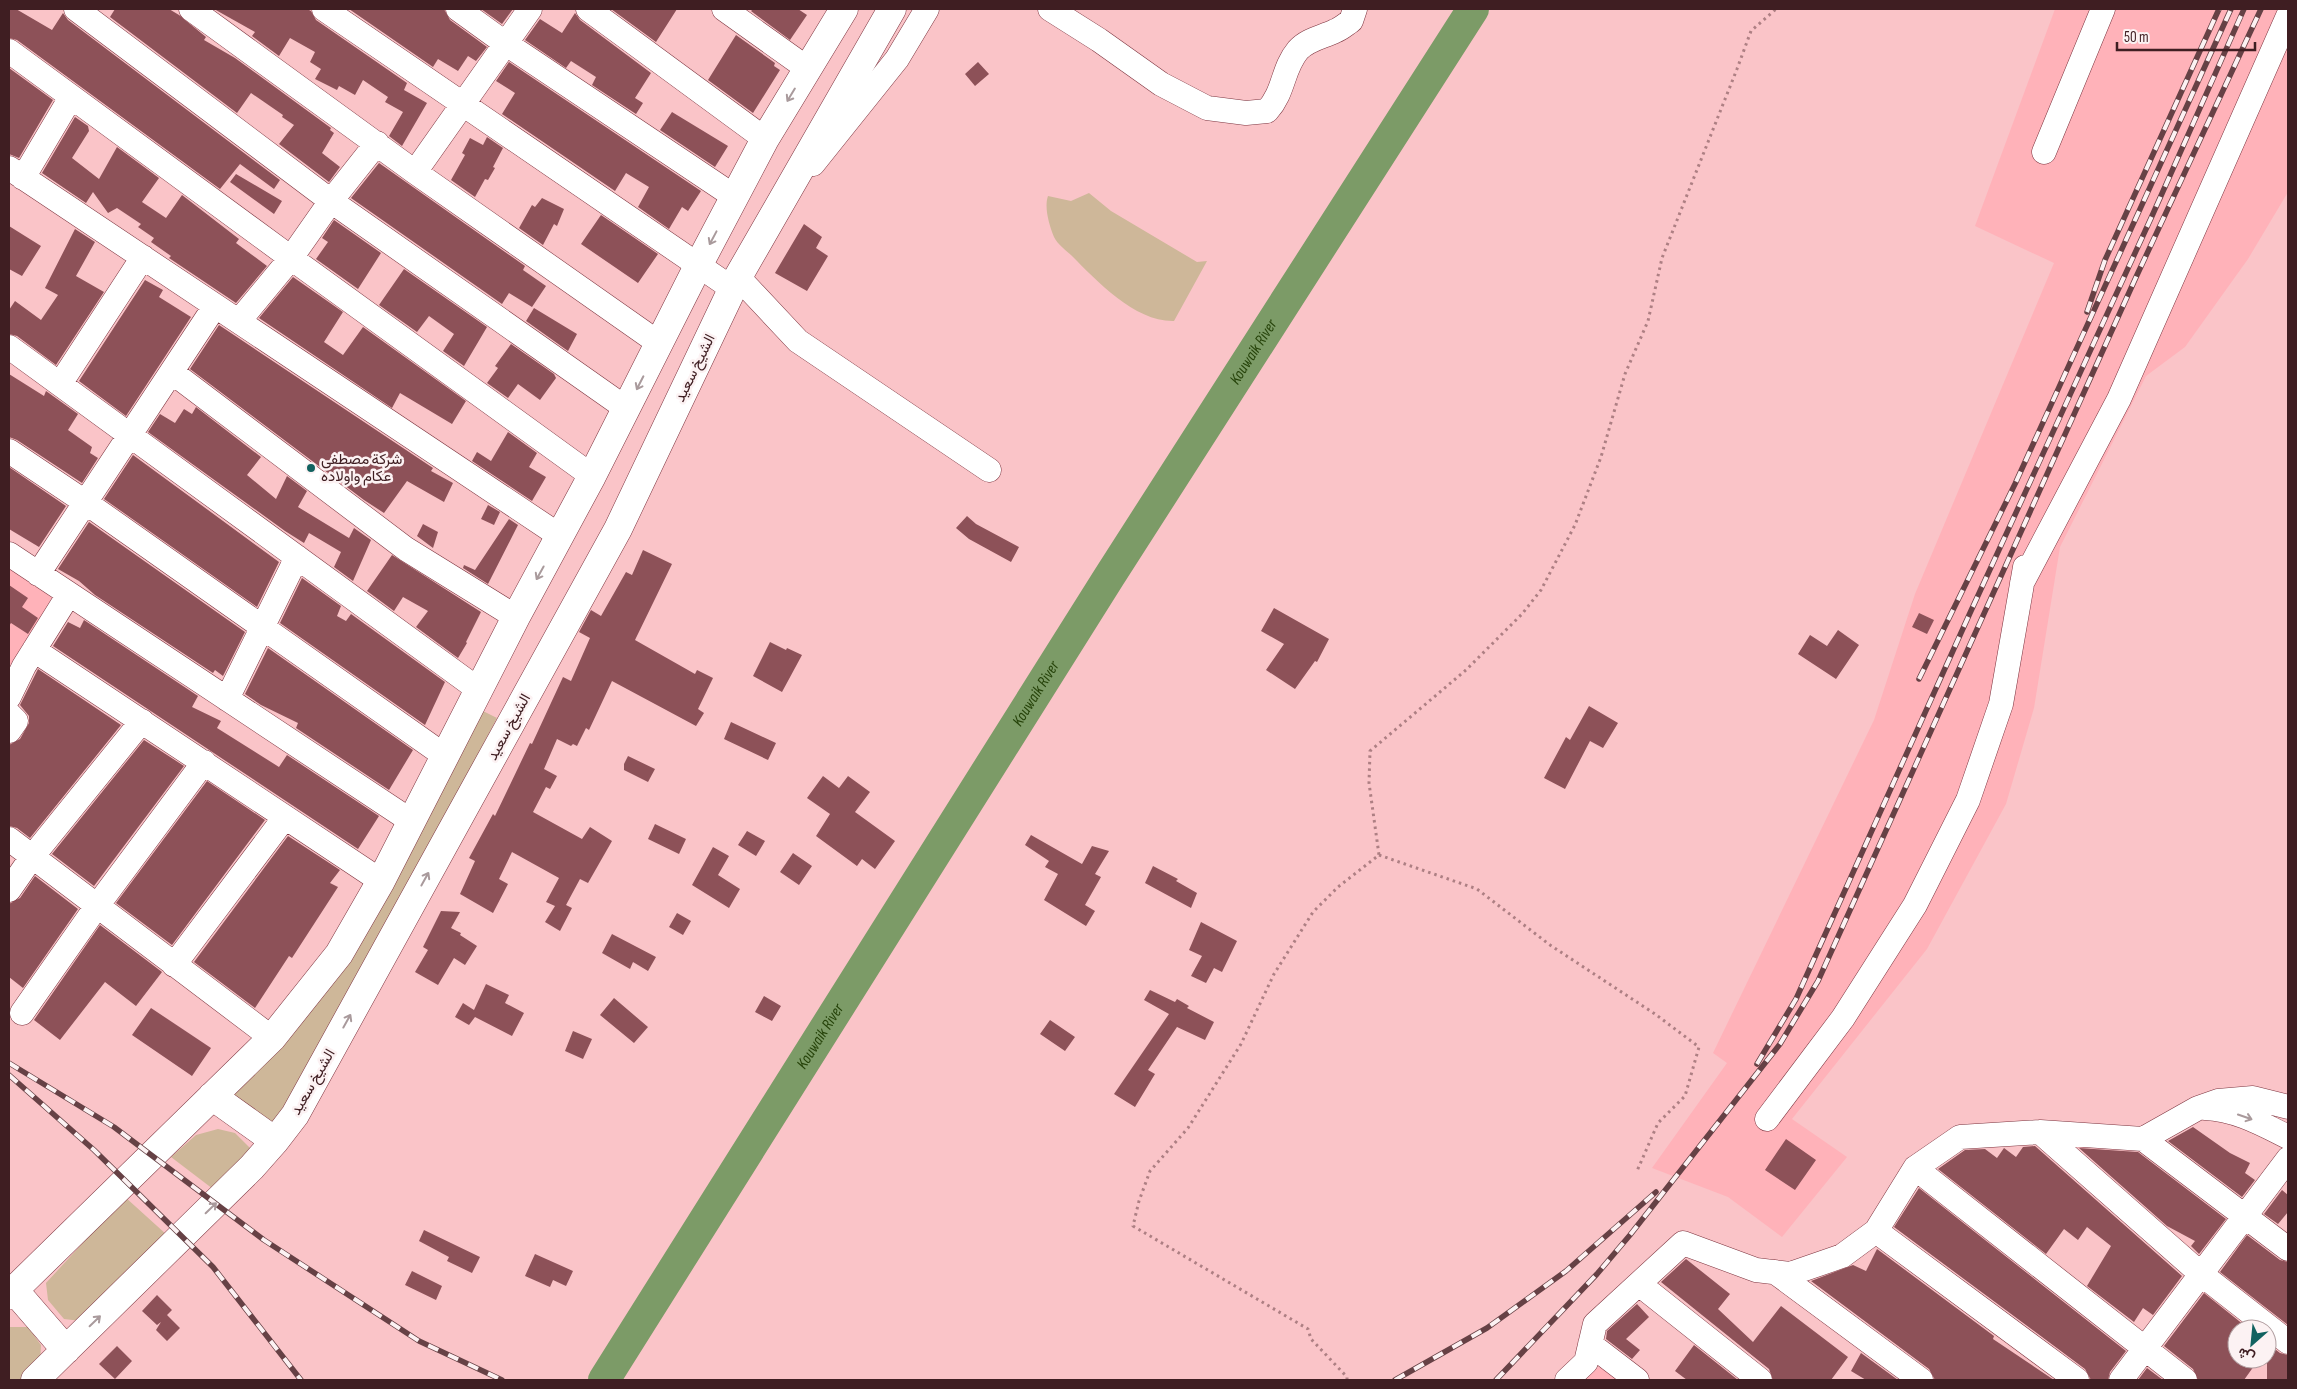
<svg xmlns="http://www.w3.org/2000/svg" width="2297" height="1389" viewBox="0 0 2297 1389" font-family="'Sofia Sans Condensed',Vazirmatn,sans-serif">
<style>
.built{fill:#ffb2b9}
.green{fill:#ceb799}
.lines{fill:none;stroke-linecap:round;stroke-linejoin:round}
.river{stroke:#7c9b67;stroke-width:32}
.building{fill:#8d5158}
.minor-casing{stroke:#7d343f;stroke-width:25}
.major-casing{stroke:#7d343f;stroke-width:29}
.path{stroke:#ad7f83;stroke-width:3;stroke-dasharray:2.5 4;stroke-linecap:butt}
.minor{stroke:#fff;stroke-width:24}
.major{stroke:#fff;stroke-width:28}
.rail-casing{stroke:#664145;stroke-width:5.5}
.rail{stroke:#fcf2f3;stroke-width:4;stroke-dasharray:11;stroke-linecap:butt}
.oneway{stroke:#a99a9c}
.poi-dot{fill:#116260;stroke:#fcf2f3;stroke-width:2}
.labels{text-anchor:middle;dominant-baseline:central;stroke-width:5;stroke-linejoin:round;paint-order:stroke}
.street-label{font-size:15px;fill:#3f1e22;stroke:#fcf2f3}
.poi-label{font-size:15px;fill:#3f1e22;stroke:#fcf2f3;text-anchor:start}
.water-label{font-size:16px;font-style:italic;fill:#26430a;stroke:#fcf2f3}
</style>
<rect width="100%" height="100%" fill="#fac4c8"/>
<path class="built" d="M2055,9H2288V192L2248,259L2185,347L2146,376L2060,547L2034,708L2006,804L1927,949L1792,1119L1847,1157L1782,1237L1728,1197L1652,1168L1727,1063L1713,1053L1874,720L1915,594L2054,263L1975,226Z
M9,561L60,594L14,667L9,663Z
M1602,1365L1622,1380H1580Z"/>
<path class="green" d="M1089,193L1111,211L1197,262L1207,261L1174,321C1135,322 1097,281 1072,256C1067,251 1057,244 1054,237C1049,225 1044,207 1048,196L1071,201Z
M479,709L497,718L374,951L280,1119L270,1124L230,1098L326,992Z
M218,1129L235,1133L251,1149L213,1189L171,1157L196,1135Z
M125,1197L167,1235L81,1321L64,1319L48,1300L46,1283Z
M9,1327H28L41,1345L40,1364L25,1380H9Z"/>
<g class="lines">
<path class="river" id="s1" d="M604,1380L1109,577L1473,9"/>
</g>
<path class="building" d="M9,9H16L52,30L63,13L68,20L280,180L274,189L240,164L220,189L17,40L9,38Z
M115,9H169L179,15L206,37L204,40L235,58L331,128L330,130L334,133L322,153L340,167L329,182L279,144L294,125L282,117L283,115L251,93L237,113L110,17Z
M214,9H307L311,11L316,20L407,83L404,90L427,103L402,146L389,136L403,112L385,102L388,97L363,80L355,95L339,86L337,90L315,79L321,69L310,62L315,52L290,38L279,56L252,36L255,32Z
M349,9H444L450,20L487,47L476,61L468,56L458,71L438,59L433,67Z
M481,9H513L502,24Z
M611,9H677L656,42Z
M753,9H798L807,15L790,40L751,11Z
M575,13L580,20L651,73L635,98L643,103L636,114L592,85L596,77L571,61L566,68L525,40L540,19L562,33Z
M736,35L775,63L774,66L780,70L753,113L708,80Z
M509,62L701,191L688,211L682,207L669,229L638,207L649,187L626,173L615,191L502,114L515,93L496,81Z
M978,62L989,74L975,86L965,74Z
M9,68L53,100L19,158L9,154Z
M672,112L728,146L715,167L660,130Z
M75,117L88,126L89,131L72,158L99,179L117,147L159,178L142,202L166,218L182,195L239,239L236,243L267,266L236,303L169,258L171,256L151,242L154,238L138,227L141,224L117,208L108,213L93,192L86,203L42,173Z
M487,137L503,148L493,167L495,168L488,180L485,179L475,197L451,180L465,155L462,153L470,138L483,145Z
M379,163L525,266L523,270L546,286L532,307L509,293L502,304L351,198Z
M236,174L282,201L274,214L230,182Z
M542,198L564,209L557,226L554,224L543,245L519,228L532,205L535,207Z
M601,215L658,254L638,283L581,244Z
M334,220L381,253L358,289L316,259L328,242L322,238Z
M804,224L822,237L816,248L828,256L807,291L775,273Z
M9,226L41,246L22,276L9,269Z
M75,229L95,242L76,276L104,292L56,365L17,336L9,334V310L15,301L41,320L58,295L45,288Z
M404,269L487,327L464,366L443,351L454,334L429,316L417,332L379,305Z
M293,277L343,312L324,342L343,355L363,327L466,401L452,424L400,393L392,408L259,318Z
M145,280L163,290L159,297L191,317L126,416L79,381Z
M534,308L577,334L568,351L526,321Z
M219,325L433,468L431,471L453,483L444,502L407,481L384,513L364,500L190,369Z
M511,344L554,374L556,378L540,400L518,384L508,398L487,383L498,368L495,366Z
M9,374L44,396L46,391L78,414L68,430L92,447L90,453L98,458L82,483L17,440L9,437Z
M196,407L261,457L247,475L276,499L287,476L307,491L298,507L349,538L354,528L371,540L353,581L334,567L341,552L309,533L304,543L285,531L148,432L160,414L175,423L184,409L192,414Z
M508,432L537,453L529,467L546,477L532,501L472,461L477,452L491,461Z
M133,455L279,562L257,607L104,499Z
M9,467L66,506L39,547L9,529Z
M488,505L500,512L494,525L481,519Z
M967,516L976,524L1019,547L1011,562L969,539L956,528Z
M509,519L518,525L488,584L463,568L464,565L475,570Z
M89,522L245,632L223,676L215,670L213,673L95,595L79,581L58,569Z
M423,524L438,532L433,548L417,536Z
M643,550L672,564L635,640L695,674L697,670L713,678L698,709L704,713L696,726L612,681L589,730L586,728L577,746L573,744L571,746L557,739L544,769L557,776L550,789L546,787L533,812L582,839L590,827L612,841L588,883L580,879L566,905L572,908L560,931L545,922L555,906L546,902L559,878L512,852L499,879L508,884L493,913L460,894L475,861L469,858L493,814L495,816L530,743L532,744L563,677L571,681L590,638L579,632L591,610L601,616L626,572L632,575Z
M392,555L481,612L466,642L467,643L458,658L416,627L428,611L403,597L394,611L367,591Z
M302,578L341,606L337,616L346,621L351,614L445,682L425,725L280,623Z
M9,585L28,598L22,607L38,618L28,634L11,623L9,626Z
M1274,608L1329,639L1317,662L1315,661L1295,689L1266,670L1284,644L1261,631Z
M1919,613L1934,620L1927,634L1912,627Z
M84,620L198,696L192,707L221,721L217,728L279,767L287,755L379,816L358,849L53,646L68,622L80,628Z
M1838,630L1859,645L1836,679L1798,654L1810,635L1827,646Z
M770,642L786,650L787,648L802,655L782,692L753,676Z
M268,648L413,750L389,790L296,728L298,723L261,705L245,694Z
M38,669L121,725L30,838L17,828L9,826V745L20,739L29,723V716L20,705Z
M1589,706L1618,723L1603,748L1590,741L1565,789L1544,778L1566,737L1570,740Z
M731,722L776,743L768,760L724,739Z
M144,740L184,766L94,886L52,854Z
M628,756L655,769L648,782L624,770V764Z
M823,776L839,788L848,776L870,792L855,812L895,841L875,869L862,859L857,866L816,836L830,814L807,798Z
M207,781L265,820L172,945L116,903Z
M655,824L686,839L679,854L648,839Z
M747,831L765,841L756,856L738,845Z
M1031,835L1082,864L1092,846L1109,851L1095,874L1101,877L1085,905L1095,911L1086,926L1044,900L1058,874L1045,867L1049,861L1025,845Z
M288,836L340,870L330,883L338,887L292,958L289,956L255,1008L194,962Z
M713,847L729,856L718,875L740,889L729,908L692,885Z
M793,853L812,866L799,885L780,872Z
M1153,866L1178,879L1176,881L1197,893L1191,908L1145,883Z
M35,876L78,909L23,988L9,977V904L20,898Z
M441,911L460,912L451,928L461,933L460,935L477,946L465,965L454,958L438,985L415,972L428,950L423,947Z
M677,913L691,921L683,935L669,927Z
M1201,922L1237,941L1222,972L1214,968L1206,983L1191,976L1202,956L1189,950Z
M100,925L162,972L136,1006L105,982L60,1040L34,1020Z
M612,934L656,957L648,971L633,962L630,969L602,953Z
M486,984L509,995L505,1003L524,1013L512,1036L475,1017L469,1025L455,1017L463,1003L474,1010Z
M1150,990L1175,1002L1177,999L1189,1006L1187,1008L1214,1022L1205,1040L1177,1027L1148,1070L1155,1074L1135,1107L1114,1094L1169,1014L1144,1000Z
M764,996L781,1006L772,1021L755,1012Z
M614,998L648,1027L634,1043L600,1015Z
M151,1008L211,1048L192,1076L132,1035Z
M1050,1020L1075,1037L1065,1051L1040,1034Z
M573,1031L592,1039L583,1059L565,1051Z
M2193,1127L2230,1153L2250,1163L2245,1173L2255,1180L2242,1197L2168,1141Z
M1786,1139L1816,1160L1795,1190L1765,1170Z
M2035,1146L2182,1276L2153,1315L2143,1308L2134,1322L2087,1286L2111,1246L2087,1227L2078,1240L2064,1229L2046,1254L1938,1169L1965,1150L1985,1149L1997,1158L2004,1148L2016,1157L2023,1147Z
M2079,1148L2138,1152L2226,1219L2199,1254L2191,1246L2195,1241L2167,1226Z
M1919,1188L2126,1351L2110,1372L2108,1380H2091L2085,1369L1894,1227Z
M2282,1190L2288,1195V1212L2278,1224L2264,1214Z
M424,1230L480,1257L472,1273L447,1261L449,1257L419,1241Z
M2247,1235L2280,1260L2288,1262V1325L2220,1272Z
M1877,1249L1994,1336L1993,1339L2054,1380H1935L1929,1369L1811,1281L1853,1265L1866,1271Z
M535,1254L573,1271L566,1286L553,1280L550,1287L525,1276Z
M1686,1259L1730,1294L1718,1309L1753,1342L1781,1306L1848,1357L1831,1380H1773L1769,1369L1661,1282Z
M412,1271L442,1286L436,1300L405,1285Z
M2204,1293L2249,1329H2237V1359H2259L2244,1380H2198L2193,1369L2164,1346Z
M157,1295L172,1310L167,1315L180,1328L167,1341L156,1330L161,1322L157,1325L142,1311Z
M1637,1304L1649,1317L1626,1339L1640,1350L1632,1359L1606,1339L1607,1331Z
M2267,1343L2280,1353L2288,1355V1380H2267Z
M1694,1345L1738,1380H1687L1675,1371Z
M117,1346L132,1361L115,1379L99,1364Z
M1861,1353L1898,1380H1866L1851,1371Z
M2147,1368L2163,1380H2138Z"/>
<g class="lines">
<g class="minor-casing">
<path id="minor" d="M76,9L331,201L627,409
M191,9L415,172L660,344
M324,9L733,289
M458,9L505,43L735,197
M588,9L765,139
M724,9L808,69
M1050,9L1099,40L1161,84L1207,108L1246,113L1267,111C1285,91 1282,69 1298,50C1308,39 1323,37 1335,31C1341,29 1346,24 1351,21L1355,9
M9,51L291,258L592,476
M2044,152L2103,9
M813,164L897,59L927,9
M9,168L560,536
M415,172L530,9
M23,178L71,97
M738,277L798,341L989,470
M239,321L291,258L331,201L377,143
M9,347L479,690
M173,373L406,549L516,617
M60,384L143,257
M9,451L85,502L445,756
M9,554L411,821
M38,574L215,306
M2022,583L2119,399L2288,16
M34,650L381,881
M9,697L24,666L69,594
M227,699L297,557
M9,714L16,721L9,731
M9,839L272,1038
M9,890L32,857L142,721
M174,965L285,817
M22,1013L97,906L204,762
M2205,1108C2235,1109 2262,1124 2288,1137
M1767,1119L1843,1018L1915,905L1968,800L2001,704L2025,567
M2040,1132L2201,1274L2288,1342
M2143,1139L2288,1249
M1915,1168L2185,1380
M1876,1231L2077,1380
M1775,1272L1921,1380
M1639,1284L1760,1380
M1590,1344L1637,1380
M1567,1380L1586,1362L1595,1324L1683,1243L1756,1270L1790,1274L1842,1256L1876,1231L1915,1168L1960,1137L2040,1132L2143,1139L2198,1108L2218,1101L2253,1098L2288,1107
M2121,1380L2288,1159"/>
</g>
<g class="major-casing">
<path id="major" d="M212,1096L275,1141
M14,1290L66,1350
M9,1295L272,1038L339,954L381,881L516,617L592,476L698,266L765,139L844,9
M35,1380L252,1167L275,1141L295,1115L618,529L738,277L892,9"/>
</g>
<path class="path" d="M1379,855L1477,889L1550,945L1655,1014L1699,1047L1685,1096L1658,1123L1637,1171
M1347,1380V1377L1311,1339L1308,1329L1133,1226L1139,1201L1150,1171L1188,1128L1241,1044L1274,974L1313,912L1338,887L1379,855L1369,783L1370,751L1466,670L1522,614L1541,590L1575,525L1601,457L1625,374L1648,321L1662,258L1737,69L1751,31L1776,9"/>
<use href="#minor" class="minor"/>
<use href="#major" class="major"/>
<g class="rail-casing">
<path id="rail" d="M2087,312L2105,260L2219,9
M1919,679L2015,484L2231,9
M9,1063L114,1127L264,1240L419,1341L502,1380
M1757,1064L1796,999L1970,613L2152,216L2244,9
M9,1075L94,1150L213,1267L301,1380
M1395,1380L1487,1328L1566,1271L1656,1192
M1496,1380L1597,1274L1630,1235L1780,1044L1818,981L2137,275L2261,9"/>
</g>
<use href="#rail" class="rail"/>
</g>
<defs><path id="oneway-shaft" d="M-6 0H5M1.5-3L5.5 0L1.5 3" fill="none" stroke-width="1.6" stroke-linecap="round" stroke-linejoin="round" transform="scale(1.25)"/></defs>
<g class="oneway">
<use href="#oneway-shaft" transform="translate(791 95) rotate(121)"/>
<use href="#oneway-shaft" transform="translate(713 238) rotate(118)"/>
<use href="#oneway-shaft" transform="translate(640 383) rotate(117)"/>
<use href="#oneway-shaft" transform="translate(540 573) rotate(119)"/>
<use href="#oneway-shaft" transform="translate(425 879) rotate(-61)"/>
<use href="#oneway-shaft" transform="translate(347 1021) rotate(-61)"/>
<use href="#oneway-shaft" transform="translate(2245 1117) rotate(19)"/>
<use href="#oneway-shaft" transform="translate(211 1208) rotate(-44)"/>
<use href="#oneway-shaft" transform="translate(95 1321) rotate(-44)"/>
</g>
<circle class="poi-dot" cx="311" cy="468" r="5"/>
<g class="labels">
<g class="street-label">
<text transform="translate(695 368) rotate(-64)">الشيخ سعيد</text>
<text transform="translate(509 727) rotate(-61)">الشيخ سعيد</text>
<text transform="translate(313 1082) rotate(-60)">الشيخ سعيد</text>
</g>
<g class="poi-label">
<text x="321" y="459">شركة مصطفى<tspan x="321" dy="17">عكام واولاده</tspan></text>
</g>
<g class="water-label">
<text stroke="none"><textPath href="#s1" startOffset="1216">Kouwaik River</textPath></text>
<text stroke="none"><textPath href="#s1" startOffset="811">Kouwaik River</textPath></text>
<text stroke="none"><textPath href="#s1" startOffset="406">Kouwaik River</textPath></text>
</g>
</g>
<rect width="2297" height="1389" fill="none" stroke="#3f1e22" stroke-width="20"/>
<g transform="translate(2252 1344) rotate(207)"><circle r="24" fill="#fcf2f3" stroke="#b09d9f"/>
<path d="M0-4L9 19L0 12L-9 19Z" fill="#116260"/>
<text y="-8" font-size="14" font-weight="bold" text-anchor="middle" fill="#3f1e22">ش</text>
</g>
<path d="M2117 42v8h138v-8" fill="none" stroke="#3f1e22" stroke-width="2.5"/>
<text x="2124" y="42" font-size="15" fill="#3f1e22" stroke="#fcf2f3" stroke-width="4" paint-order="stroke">50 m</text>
</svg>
